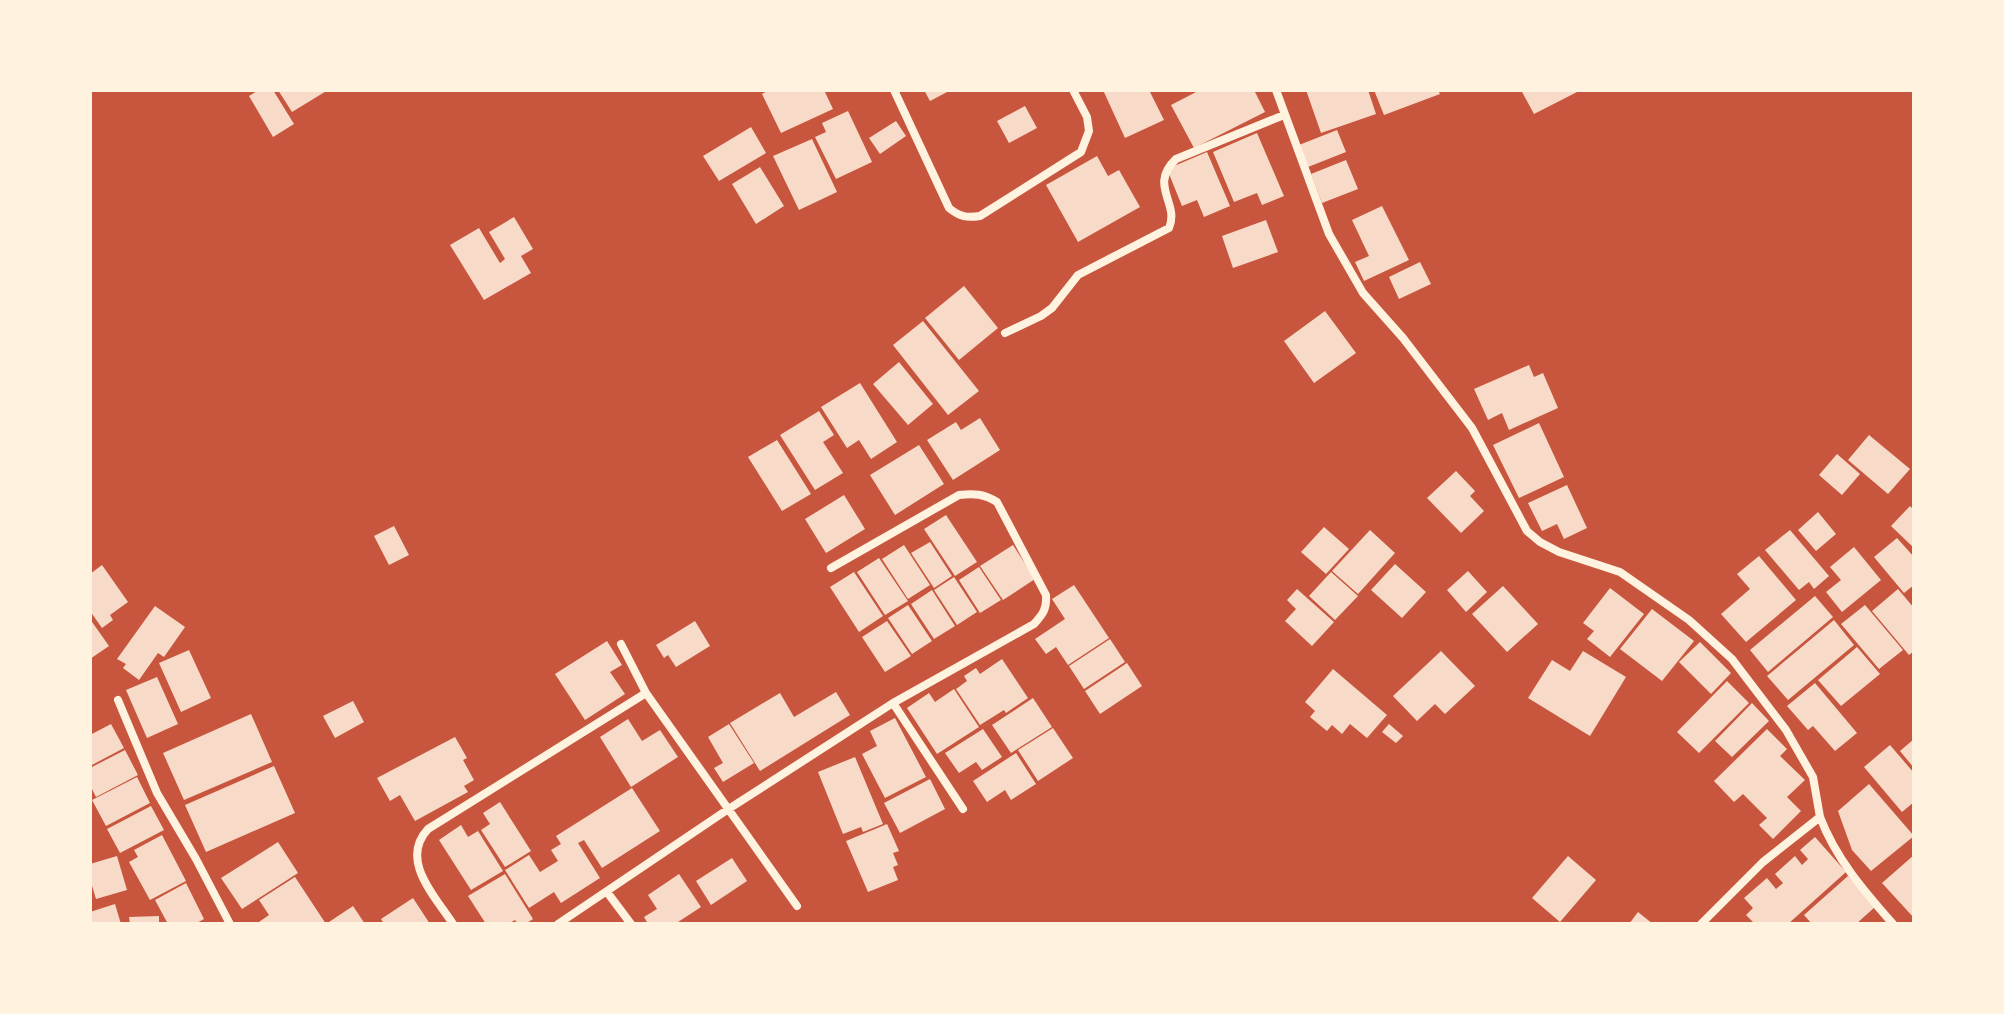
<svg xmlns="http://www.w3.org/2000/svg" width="2004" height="1014" viewBox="0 0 2004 1014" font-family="'Source Sans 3',sans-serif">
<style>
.building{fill:#f7dbc8}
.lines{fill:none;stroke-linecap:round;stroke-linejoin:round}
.minor{stroke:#fff3e0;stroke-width:8}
</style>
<rect width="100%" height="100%" fill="#c8553d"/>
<path class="building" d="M259,90H273L294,124L273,137L249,96Z
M278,90H328L292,112Z
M769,90H824L833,109L781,133L762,94Z
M924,90H951L930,101Z
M1103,90H1149L1164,120L1125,138Z
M1200,90H1254L1265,112L1194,148L1171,105Z
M1306,90H1368L1376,114L1321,133Z
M1374,90H1438L1440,94L1384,115Z
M1521,90H1581L1534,114Z
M1025,106L1037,128L1009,143L997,121Z
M848,111L872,162L836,179L815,137L826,132L822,123Z
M896,121L906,136L880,154L869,138Z
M751,127L766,153L719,181L703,156Z
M1337,130L1346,152L1308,167L1299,145Z
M1257,133L1284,196L1262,205L1257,193L1234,202L1213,152Z
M812,139L837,192L799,210L773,156Z
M1207,152L1230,206L1204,217L1197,200L1182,206L1167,169Z
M1097,156L1108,176L1119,170L1140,207L1078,242L1046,185Z
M1346,160L1358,189L1322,203L1311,174Z
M760,167L784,206L756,224L732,184Z
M1382,206L1409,260L1364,281L1355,262L1369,256L1352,220Z
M514,217L533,249L521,256L531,273L484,300L450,245L479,228L500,263L505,259L489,232Z
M1266,220L1278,252L1233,268L1222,236Z
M1420,262L1431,284L1399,299L1389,277Z
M964,286L998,328L959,360L925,318Z
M1325,311L1356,353L1314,383L1284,341Z
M923,321L979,391L948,415L893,345Z
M899,362L933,404L908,425L873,384Z
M1529,365L1534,377L1543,373L1558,408L1509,430L1502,413L1488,420L1474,389Z
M860,383L897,442L871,459L859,440L847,448L821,407Z
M819,411L834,435L823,442L843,473L815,490L780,435Z
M980,418L1000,450L953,480L927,440L956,422L961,430Z
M1539,423L1564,477L1519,498L1493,445Z
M1869,435L1910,469L1888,494L1848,460Z
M777,440L811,494L782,511L748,457Z
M919,445L944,484L895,515L870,475Z
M1837,454L1860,474L1842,495L1819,475Z
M1456,471L1475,491L1470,496L1484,511L1461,533L1427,498Z
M1567,485L1587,528L1564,539L1557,524L1542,531L1528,503Z
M844,495L865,529L826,553L805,519Z
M1910,506L1914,510V548L1891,526Z
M1818,512L1836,534L1816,551L1798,530Z
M946,515L977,562L955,576L924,529Z
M394,526L409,555L389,565L374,536Z
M1324,527L1349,549L1326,574L1301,552Z
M1370,530L1395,553L1358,594L1332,571Z
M1790,530L1829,576L1814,589L1809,582L1799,590L1765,550Z
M1897,538L1914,557V585L1904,593L1874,557Z
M930,542L952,576L934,588L911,553Z
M904,545L930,585L908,599L882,559Z
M1013,545L1035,579L1003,600L980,566Z
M1854,547L1881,580L1842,612L1826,592L1841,580L1830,567Z
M1759,556L1796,600L1746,642L1721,614L1750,589L1737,574Z
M879,558L908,601L885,615L857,572Z
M1395,564L1426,592L1402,618L1371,590Z
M102,565L128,602L110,615L113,620L102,628L90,611V574Z
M979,567L1001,600L980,613L959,580Z
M1468,571L1487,592L1466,612L1447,590Z
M854,572L883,616L859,632L830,587Z
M1331,572L1358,596L1335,620L1309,596Z
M954,577L977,612L957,625L934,590Z
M1074,585L1109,638L1068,665L1056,647L1046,654L1035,639L1065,619L1052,599Z
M1503,586L1538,624L1507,652L1472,614Z
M1610,588L1644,614L1610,657L1587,639L1594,631L1583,623Z
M1297,589L1334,622L1312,646L1285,621L1296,609L1287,600Z
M1898,589L1914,608V651L1909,655L1872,611Z
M932,590L955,626L934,639L911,604Z
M1815,596L1833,617L1768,672L1750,650Z
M908,605L932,641L912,654L888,618Z
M1865,605L1903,650L1879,669L1841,624Z
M155,606L185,627L164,657L158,653L139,680L123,668L126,664L117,659Z
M1652,609L1694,641L1662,681L1620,649Z
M90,619L109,646L90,659Z
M1834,620L1854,645L1788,700L1767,676Z
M695,621L710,646L676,667L668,655L664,658L656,645Z
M887,621L911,656L885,672L862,637Z
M1110,639L1125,662L1084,689L1069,666Z
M607,641L622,665L610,672L625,694L585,720L555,674Z
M1700,642L1731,673L1711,694L1679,662Z
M1857,647L1880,674L1841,706L1818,680Z
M189,650L211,698L181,712L159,663Z
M1441,651L1475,686L1445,714L1435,704L1417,721L1393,696Z
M1583,651L1626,677L1590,736L1528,698L1552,660L1570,671Z
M1002,659L1028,698L1006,713L1004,710L980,725L956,689L967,681L964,676L976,668L980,674Z
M1127,663L1142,686L1100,714L1085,691Z
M1333,669L1387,715L1367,738L1350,724L1342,734L1332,725L1327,731L1310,717L1315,711L1305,702Z
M157,677L178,724L147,738L126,690Z
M1727,681L1749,703L1699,753L1677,732Z
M1815,683L1857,733L1835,751L1813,726L1808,730L1787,706Z
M954,689L979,727L937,754L907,708L929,693L935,702Z
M836,692L850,715L760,771L730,723L780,693L794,717Z
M1033,698L1052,727L1011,753L992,725Z
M353,701L364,722L335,738L323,716Z
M1752,703L1769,721L1732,757L1715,741Z
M251,714L272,762L184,800L163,753Z
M895,718L926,777L885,798L862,754L877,746L870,731Z
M628,719L642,741L660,730L678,757L631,787L600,737Z
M111,724L124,748L90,766V735Z
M729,724L754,763L723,782L714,768L723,763L708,737Z
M1389,724L1403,736L1396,743L1382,732Z
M1053,728L1073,758L1038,781L1018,750Z
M983,729L1002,757L982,770L976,762L959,773L945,753Z
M1767,729L1787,749L1780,756L1805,780L1787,797L1801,811L1773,839L1759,825L1767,818L1743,794L1734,802L1714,781Z
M455,737L467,758L463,760L474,780L464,786L468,792L415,821L400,795L390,801L377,778Z
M1914,739V768L1900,751Z
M1890,745L1914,773V802L1902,812L1864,767Z
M125,750L138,775L96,797L90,785V768Z
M1016,753L1036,784L1011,800L1005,790L987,802L973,781Z
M855,757L883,824L863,832L861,827L843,834L818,772Z
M274,766L295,813L206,852L185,805Z
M137,777L150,803L106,826L92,800Z
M930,779L945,809L900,833L884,803Z
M1869,784L1914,836L1871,871L1852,850L1838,811Z
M632,788L660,831L602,868L584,840L578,843L600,878L561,903L554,892L529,908L505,870L529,855L540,872L558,861L551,850L561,844L556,836Z
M500,802L531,851L505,867L481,830L490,824L483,813Z
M151,806L164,830L120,853L107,829Z
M887,824L899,851L893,853L898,865L893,867L898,880L868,892L846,841Z
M461,825L468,837L478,831L503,871L471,890L439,840Z
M162,835L186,881L150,900L129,862L138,857L134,850Z
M1815,837L1846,872L1788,924H1755L1746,915L1753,908L1744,898L1767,878L1776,889L1783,883L1775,874L1795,856L1802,865L1808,859L1800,850Z
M278,842L298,873L242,909L221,878Z
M1914,855V918L1882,883Z
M117,856L127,890L96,899L90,879V864Z
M1568,856L1596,880L1560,922L1532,898Z
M732,858L747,881L711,905L696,881Z
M505,874L533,919L525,924H518L515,920L508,924H486L468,896Z
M679,874L701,907L675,924H648L644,917L657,909L648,895Z
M1848,876L1875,907L1856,924H1812L1804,915Z
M295,877L326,924H256L269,915L259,900Z
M186,883L204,919L195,924H168L155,900Z
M413,898L430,924H384L381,919Z
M115,904L121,924H92L90,912Z
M353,906L365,924H326Z
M1638,912L1653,924H1629Z
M159,916V924H130L129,917Z"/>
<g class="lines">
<path class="minor" d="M894,90L949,208C960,217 967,218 980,216L1081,152L1089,131L1087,117L1073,90
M1276,90L1329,234L1363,293L1403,338L1472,428L1527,531L1540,542L1559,552L1620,572L1689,620L1732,659L1786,730L1813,777L1820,817L1763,862L1701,924
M1005,333L1041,316L1052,308L1078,275L1169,228C1180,203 1148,186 1176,159L1284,115
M621,644L646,693L797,906
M118,700L157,793L196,859L230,924
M893,703L963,809
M1820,817C1836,859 1864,891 1893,924
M607,892L631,924
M453,924C435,896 399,860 428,829L646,693
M558,924L727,810L893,703L1034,624C1043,614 1047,609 1046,595L997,502C984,494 974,493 959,495L831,568"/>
</g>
<rect width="2004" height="1014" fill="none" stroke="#fff3e0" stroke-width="184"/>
</svg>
